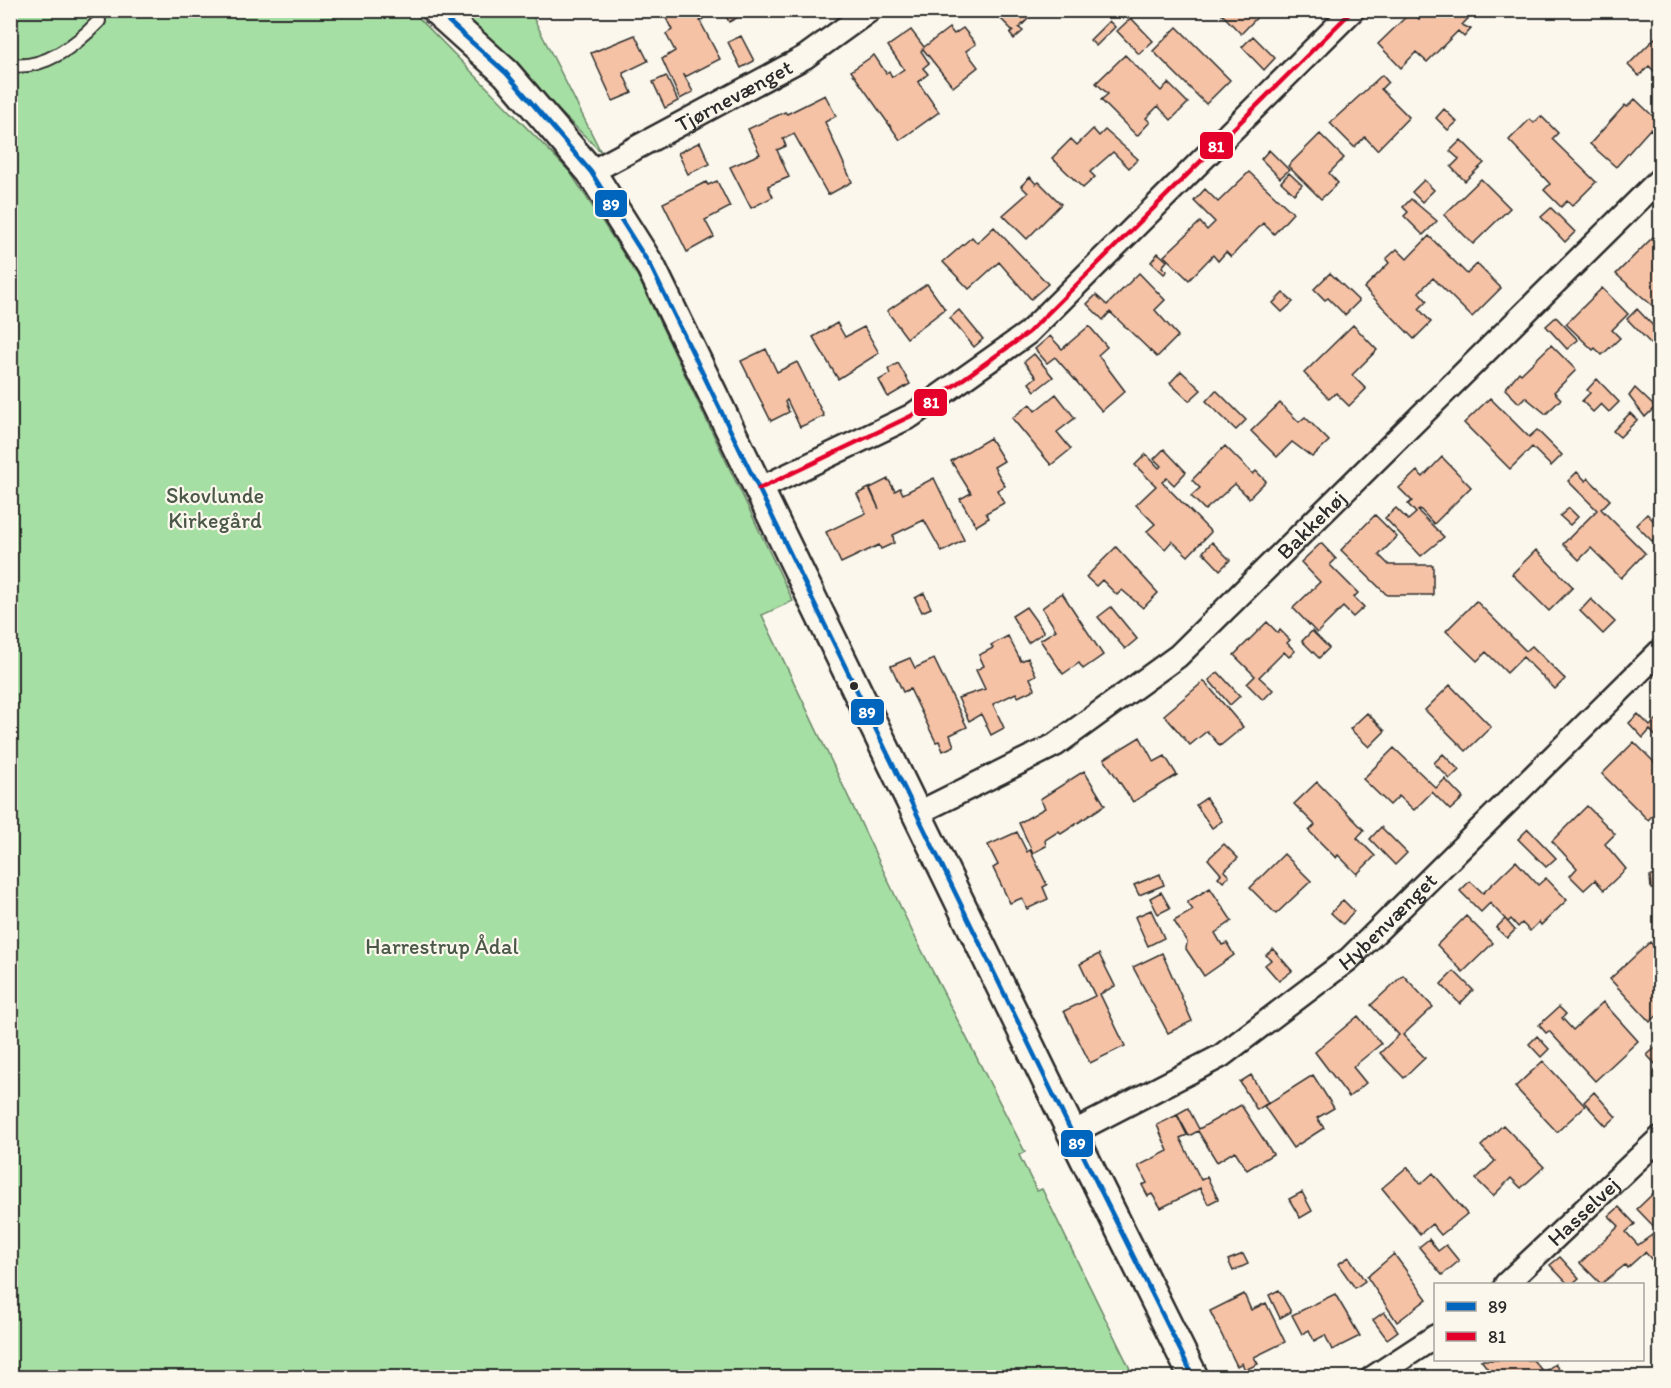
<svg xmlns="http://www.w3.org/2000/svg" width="1671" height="1388" viewBox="0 0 1671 1388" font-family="Itim,sans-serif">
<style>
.green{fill:#a6dfa3;stroke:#688567;stroke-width:1.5}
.building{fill:#f5c2a6;stroke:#2b2b2b;stroke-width:1.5}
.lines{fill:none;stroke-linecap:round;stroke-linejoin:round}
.service-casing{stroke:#2b2b2b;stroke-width:16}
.minor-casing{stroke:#2b2b2b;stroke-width:27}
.tertiary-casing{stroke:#2b2b2b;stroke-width:33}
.service{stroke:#fbf7ec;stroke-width:12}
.minor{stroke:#fbf7ec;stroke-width:22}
.tertiary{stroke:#fbf7ec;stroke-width:28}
.bus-1-casing{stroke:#fbf7ec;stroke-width:9}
.bus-2-casing{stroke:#fbf7ec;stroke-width:9}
.bus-1{stroke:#0065bd;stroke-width:4.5}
.bus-2{stroke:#e4002b;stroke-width:4.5}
.bus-dot{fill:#2b2b2b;stroke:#fbf7ec;stroke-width:2}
.labels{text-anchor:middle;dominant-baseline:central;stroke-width:4.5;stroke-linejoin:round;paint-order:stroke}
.street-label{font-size:22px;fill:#2b2b2b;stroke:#fbf7ec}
.park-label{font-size:22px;fill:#4a5849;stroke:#fbf7ec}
.line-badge{stroke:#fbf7ec;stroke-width:2}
.badge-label{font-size:16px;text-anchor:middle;font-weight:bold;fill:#fff}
</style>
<rect width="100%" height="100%" fill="#fbf7ec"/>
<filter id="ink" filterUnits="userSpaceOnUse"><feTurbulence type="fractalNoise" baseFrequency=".0167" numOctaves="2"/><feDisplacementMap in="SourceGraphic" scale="12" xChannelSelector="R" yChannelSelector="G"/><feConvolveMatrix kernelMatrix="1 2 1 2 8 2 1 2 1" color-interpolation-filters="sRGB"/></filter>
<g filter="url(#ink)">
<path class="green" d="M10,11H412L570,172L637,275L793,601L762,615L913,933L1025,1152L1019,1155L1037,1191L1042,1189L1134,1377H11Z
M458,11H530L601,152Z"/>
<path class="building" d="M698,10L703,19L700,21L720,59L687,76L684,75L693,92L680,99L662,59L675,51L666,34L672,30L663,12Z
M723,10H751L729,22Z
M992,10H1035L1036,11L1019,28L1023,31L1014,39L1010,34L1013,31Z
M1218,10H1264L1241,34Z
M1427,10H1476L1462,25L1471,29L1464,37L1458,31L1427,62L1416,52L1401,68L1378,44L1412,11L1419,19Z
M1131,18L1153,41L1139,54L1117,31Z
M1109,21L1115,27L1096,46L1090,40Z
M1177,27L1230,80L1206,104L1153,51Z
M949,28L954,34L963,28L976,44L966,51L978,67L953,87L923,49L921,51L929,63L923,68L928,74L918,82L939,112L900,140L851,71L874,55L886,73L889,71L892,77L904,69L888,46L911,30L924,47Z
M1660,33V77L1649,66L1639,76L1628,65Z
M635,35L648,61L623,73L632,93L613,101L591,53Z
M741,36L754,61L741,68L728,42Z
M1253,36L1275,58L1264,70L1242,47Z
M1125,55L1161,91L1168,83L1188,103L1171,120L1158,106L1146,118L1150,122L1137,136L1101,100L1108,94L1096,83Z
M1382,75L1388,82L1381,89L1409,117L1377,150L1365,137L1354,147L1330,123Z
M666,76L678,101L665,108L653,82Z
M825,95L836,116L825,122L852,182L828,195L794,134L783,139L786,146L777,150L789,177L768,186L773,197L751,208L730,167L760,154L748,129L785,112L787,114Z
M1635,99L1660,123V139L1650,129L1616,167L1590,144L1625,105L1627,107Z
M1444,109L1457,122L1448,130L1436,118Z
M1541,116L1558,133L1552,139L1596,182L1572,206L1567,201L1561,207L1544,190L1550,184L1509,140L1530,119L1534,123Z
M1093,129L1099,136L1105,130L1138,159L1129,168L1113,152L1090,172L1095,177L1083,188L1052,158L1071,139L1077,145Z
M1320,134L1344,158L1329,173L1338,183L1321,199L1288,166Z
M1461,140L1484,163L1465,181L1451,167L1459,159L1450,151Z
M700,142L710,164L688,174L678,153Z
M1269,150L1289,170L1280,178L1261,159Z
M1249,172L1293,213L1274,234L1263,223L1231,257L1226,252L1218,261L1213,255L1189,280L1164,256L1200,222L1207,230L1215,222L1194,201L1205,189L1218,202Z
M1289,173L1302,185L1294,194L1281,182Z
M1030,177L1036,184L1039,182L1061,204L1027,239L1003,215L1028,193L1021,186Z
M1481,179L1510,208L1473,244L1444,215Z
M1424,180L1434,190L1422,202L1412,192Z
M717,181L730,207L705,220L714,237L687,252L663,203L706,182L708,185Z
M1411,199L1437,221L1423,235L1404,216L1408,212L1403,207Z
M1551,208L1575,232L1565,242L1541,217Z
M994,227L1048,284L1031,299L999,262L969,289L943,262L972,237L977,243Z
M1656,234L1660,238V301L1654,307L1616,274Z
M1429,236L1467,274L1477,264L1501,288L1472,317L1433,278L1419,292L1427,301L1419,309L1431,322L1414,339L1364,288L1389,263L1386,259L1397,249L1407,259Z
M1158,253L1167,261L1162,267L1167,271L1164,274L1151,262Z
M1139,273L1165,300L1155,310L1178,336L1157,357L1110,312L1103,320L1087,304L1096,295L1107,305Z
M1330,273L1359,301L1345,315L1328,298L1325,300L1314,289Z
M927,284L945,309L907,338L887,311Z
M1602,288L1628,314L1612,330L1620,338L1602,355L1595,348L1593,350L1566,324Z
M1283,293L1293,302L1282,312L1273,303Z
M1637,309L1660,333V342L1655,348L1627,319Z
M959,310L983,339L974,347L950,318Z
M1556,317L1578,340L1567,349L1546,326Z
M837,323L845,337L864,327L879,353L838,379L813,337Z
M1353,325L1377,350L1352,375L1366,389L1349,406L1336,393L1329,399L1304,373Z
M1089,326L1107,347L1098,355L1125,391L1102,411L1055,357L1047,363L1035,349L1050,336L1062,349Z
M1551,345L1576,370L1554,392L1561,399L1546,414L1525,397L1519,403L1505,389L1519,372L1521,374Z
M766,349L777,372L797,362L824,416L800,427L787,400L785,402L789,412L771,421L741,361Z
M1034,354L1053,377L1035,391L1029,383L1036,377L1024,362Z
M898,363L910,384L888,397L879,380L890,374L888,369Z
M1181,371L1201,390L1189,401L1170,383Z
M1597,379L1619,402L1609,412L1601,404L1593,412L1582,401L1590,393L1587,390Z
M1635,388L1655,407L1645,417L1629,396Z
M1216,390L1246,420L1236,430L1206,401Z
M1056,394L1075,418L1057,432L1071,449L1051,465L1012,418L1030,404L1035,411Z
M1490,398L1529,437L1537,430L1562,455L1551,466L1532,447L1510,469L1464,423Z
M1280,403L1299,422L1305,417L1329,441L1312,457L1292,442L1277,457L1251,431Z
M1630,413L1637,420L1620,437L1613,431Z
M990,438L1004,461L994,467L1005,486L997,490L1004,503L986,513L989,518L976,526L960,499L971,493L951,461Z
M1225,446L1253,474L1256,471L1266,481L1249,498L1235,484L1205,510L1191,496L1200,488L1192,480Z
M1164,449L1186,472L1174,485L1167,478L1162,482L1211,532L1188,556L1172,541L1165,549L1147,531L1155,524L1136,505L1156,486L1135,465L1146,454L1159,468L1161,466L1154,459Z
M1442,457L1471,487L1434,524L1420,509L1418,511L1444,537L1421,556L1385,518L1396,508L1408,520L1416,513L1408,504L1412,501L1399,488L1417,471L1423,477Z
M1577,472L1586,481L1588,478L1610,500L1601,509L1645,553L1621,578L1591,548L1579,560L1563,544L1597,510L1568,481Z
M934,478L964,540L942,552L924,520L893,535L894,543L881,549L879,545L841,563L826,532L866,513L857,494L869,488L879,509L870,488L888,479L895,491L900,488L903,494Z
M1569,508L1578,517L1570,525L1560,516Z
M1647,514L1660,527V549L1636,525Z
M1375,515L1397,537L1379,555L1389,565H1433V595H1387L1341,550Z
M1212,542L1230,560L1220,570L1203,552Z
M1321,543L1336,559L1330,565L1358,593L1354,597L1364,607L1353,617L1343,607L1317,633L1293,608L1320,582L1301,562Z
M1116,547L1158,593L1143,608L1122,590L1117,595L1102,580L1096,586L1086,577Z
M1536,550L1573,587L1549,611L1512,574Z
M924,593L931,608L922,612L915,598Z
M1062,593L1103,655L1083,669L1079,663L1063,674L1040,640L1056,630L1042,608Z
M1591,599L1615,622L1603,634L1580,611Z
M1476,601L1526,651L1532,646L1565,679L1555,689L1523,657L1507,673L1486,652L1477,661L1446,631Z
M1026,607L1044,632L1028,643L1012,616Z
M1111,607L1137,639L1125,649L1098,617Z
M1267,622L1278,633L1280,630L1290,640L1287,643L1295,651L1289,657L1284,652L1259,677L1273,690L1263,700L1247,684L1255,676L1234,655Z
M1312,631L1329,648L1319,658L1302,641Z
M1008,636L1021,661L1028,658L1036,675L1030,678L1035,689L1018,697L1016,693L993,704L1004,728L991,735L981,714L969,721L958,698L985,689L976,670L984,666L979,655L993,648L991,645Z
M910,658L915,668L934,659L967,727L950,735L954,746L943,751L939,741L936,742L910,689L903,692L891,666Z
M1218,672L1240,696L1230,705L1209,680Z
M1204,681L1243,727L1220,746L1207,731L1190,745L1164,715Z
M1450,685L1491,727L1466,751L1425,710Z
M1367,713L1385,731L1369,747L1350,729Z
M1638,714L1650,726L1660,716V741L1650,730L1643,738L1629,723Z
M1140,737L1154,762L1165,756L1177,775L1133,802L1104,759Z
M1634,742L1655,763L1660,758V808L1648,820L1602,774Z
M1394,748L1436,788L1445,779L1463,798L1450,810L1432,792L1414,810L1399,796L1390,805L1363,779Z
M1443,754L1459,770L1450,779L1434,763Z
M1084,771L1105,805L1061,834L1059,831L1045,840L1046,846L1033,853L1019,823L1045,808L1040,799Z
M1317,782L1364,830L1357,838L1375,856L1357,874L1338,855L1336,858L1309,831L1315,825L1294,804Z
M1206,798L1222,821L1212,828L1196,805Z
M1587,806L1615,834L1605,844L1626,869L1604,890L1595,880L1584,890L1570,876L1577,868L1552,841Z
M1381,827L1407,853L1395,865L1370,839Z
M1528,829L1556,858L1546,867L1518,839Z
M1017,832L1027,852L1030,850L1047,885L1043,887L1048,899L1027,909L1022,898L1010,903L993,868L998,865L988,845Z
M1224,844L1238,858L1224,871L1229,876L1223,882L1218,877L1221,874L1208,859Z
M1284,854L1311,881L1276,914L1250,888Z
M1516,861L1538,885L1546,878L1567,900L1541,925L1539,922L1530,931L1522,923L1518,927L1511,919L1508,922L1490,903L1481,912L1460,891L1470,881L1483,893Z
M1160,874L1164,885L1139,895L1134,885Z
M1650,876H1660V889H1651Z
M1210,888L1232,921L1215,933L1222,945L1227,943L1234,955L1204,976L1186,949L1187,942L1174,921L1193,910L1187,902Z
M1161,892L1170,908L1158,914L1150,898Z
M1343,900L1354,911L1343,924L1331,913Z
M1151,910L1164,938L1148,946L1135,917Z
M1466,916L1493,943L1463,972L1437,945Z
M1505,919L1515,930L1507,938L1496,928Z
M1650,942L1660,953V1013L1650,1022L1610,979Z
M1273,949L1292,971L1279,981L1265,965L1271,960L1266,955Z
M1162,953L1192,1021L1168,1033L1133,967Z
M1099,954L1115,986L1100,994L1125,1046L1090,1063L1064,1011L1095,996L1080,964Z
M1454,971L1473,990L1460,1004L1441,984Z
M1403,975L1433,1007L1403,1035L1425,1058L1404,1078L1380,1053L1399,1035L1371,1005Z
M1603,1002L1638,1041L1595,1081L1549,1031L1546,1033L1539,1025L1559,1007L1566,1014L1562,1018L1573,1030Z
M1358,1016L1381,1044L1353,1067L1366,1083L1349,1097L1315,1052Z
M1537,1036L1549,1049L1541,1057L1529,1044Z
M1656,1047L1660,1051V1079L1654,1072L1658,1067L1647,1055Z
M1543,1061L1585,1106L1557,1132L1515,1087Z
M1251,1075L1268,1103L1257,1110L1240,1082Z
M1313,1075L1334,1108L1317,1118L1324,1128L1293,1148L1264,1106Z
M1594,1092L1616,1117L1606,1126L1584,1102Z
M1241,1105L1273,1154L1247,1170L1235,1151L1217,1162L1198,1131L1189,1136L1177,1114L1188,1108L1199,1129Z
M1177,1115L1187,1135L1180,1138L1201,1180L1207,1177L1218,1199L1208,1204L1200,1188L1161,1208L1152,1194L1148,1196L1142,1185L1147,1183L1138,1166L1168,1151L1157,1125Z
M1503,1125L1544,1167L1521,1188L1511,1178L1493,1196L1476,1179L1495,1161L1481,1146Z
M1407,1167L1421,1184L1433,1173L1467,1214L1441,1235L1432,1224L1420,1234L1382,1188Z
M1660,1187V1233L1637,1209Z
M1302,1192L1312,1211L1300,1218L1289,1199Z
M1619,1207L1635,1224L1626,1232L1638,1245L1652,1235L1660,1245V1269L1645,1252L1627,1268L1625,1265L1601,1284L1580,1263L1619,1226L1609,1216Z
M1429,1239L1438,1251L1446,1245L1459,1261L1442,1275L1419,1247Z
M1243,1254L1248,1264L1233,1271L1228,1260Z
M1394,1254L1427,1299L1397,1322L1367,1277Z
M1349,1257L1365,1281L1355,1288L1338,1264Z
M1560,1257L1579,1278L1572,1284H1568L1550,1265Z
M1279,1290L1291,1312L1280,1318L1269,1295Z
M1244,1294L1251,1310L1266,1303L1285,1342L1254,1357L1258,1364L1245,1370L1242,1363L1237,1366L1210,1311Z
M1335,1294L1360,1336L1332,1350L1325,1335L1314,1341L1309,1330L1302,1334L1292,1315Z
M1384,1312L1398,1331L1387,1339L1373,1320Z
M1481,1360H1533L1545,1374L1541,1378H1495Z
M1555,1364L1564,1378H1548L1544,1372Z"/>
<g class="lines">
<g class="service-casing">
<path id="service" d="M10,65C45,70 77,44 99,21"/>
</g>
<g class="minor-casing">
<g id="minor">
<path id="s1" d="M591,172L805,57L870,10"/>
<path d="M759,489L911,416L1028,333L1353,10"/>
<path id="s2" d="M918,813L1055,745L1178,656L1660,179"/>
<path id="s3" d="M1072,1133L1221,1056L1349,959L1660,651"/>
<path id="s4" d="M1506,1284L1660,1138"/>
<path d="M1372,1378L1436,1336"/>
</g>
</g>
<g class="tertiary-casing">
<path id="tertiary" d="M436,10L506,73L591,172L651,267L1072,1133L1194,1378"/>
</g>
<use href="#service" class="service"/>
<use href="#minor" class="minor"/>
<use href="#tertiary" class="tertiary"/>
<g class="bus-1-casing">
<path id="bus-1" d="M436,10L506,73L591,172L651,267L1072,1133L1194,1378"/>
</g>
<g class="bus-2-casing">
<path id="bus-2" d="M759,489L911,416L1028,333L1353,10"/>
</g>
<use href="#bus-1" class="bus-1"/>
<use href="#bus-2" class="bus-2"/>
</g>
</g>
<circle class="bus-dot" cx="854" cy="686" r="5"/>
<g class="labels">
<g class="street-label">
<text stroke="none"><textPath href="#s1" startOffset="162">Tjørnevænget</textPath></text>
<text stroke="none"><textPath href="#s2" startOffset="492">Bakkehøj</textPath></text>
<text stroke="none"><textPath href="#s3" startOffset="382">Hybenvænget</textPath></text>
<text stroke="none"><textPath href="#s4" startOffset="106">Hasselvej</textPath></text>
</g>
<g class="park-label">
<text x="215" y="495">Skovlunde<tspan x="215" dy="25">Kirkegård</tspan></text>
<text x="442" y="946">Harrestrup Ådal</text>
</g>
</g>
<g class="line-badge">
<rect x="1199" y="131" width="35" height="29" rx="6" fill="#e4002b"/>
<rect x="594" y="189" width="34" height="29" rx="6" fill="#0065bd"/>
<rect x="913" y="388" width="35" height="29" rx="6" fill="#e4002b"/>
<rect x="850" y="698" width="35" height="28" rx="6" fill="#0065bd"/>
<rect x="1060" y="1129" width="34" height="29" rx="6" fill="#0065bd"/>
</g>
<g class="badge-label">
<text x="1216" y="152">81</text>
<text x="611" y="210">89</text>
<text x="931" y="408">81</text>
<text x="867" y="718">89</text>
<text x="1077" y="1149">89</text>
</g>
<rect width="1671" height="1388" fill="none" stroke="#fbf7ec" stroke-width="36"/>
<rect x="18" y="18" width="1635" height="1352" fill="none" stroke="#2b2b2b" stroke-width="2" filter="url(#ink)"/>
<rect x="1434" y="1283" width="210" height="78" fill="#fbf7ec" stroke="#a8a59f" stroke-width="1.5"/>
<rect x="1446" y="1302" width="30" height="9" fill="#0065bd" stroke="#a8a59f" stroke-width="1.5"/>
<text x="1488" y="1313" font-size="18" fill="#2b2b2b">89</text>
<rect x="1446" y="1332" width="30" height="9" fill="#e4002b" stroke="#a8a59f" stroke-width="1.5"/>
<text x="1488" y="1343" font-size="18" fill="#2b2b2b">81</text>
</svg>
